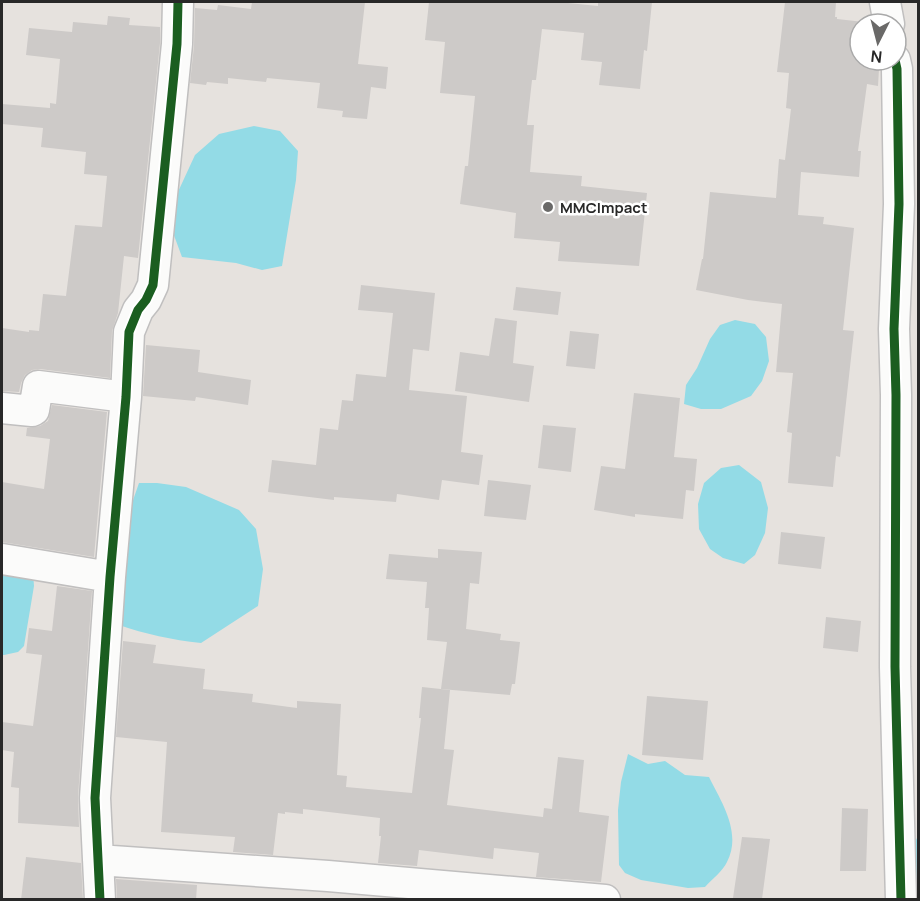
<svg xmlns="http://www.w3.org/2000/svg" width="920" height="901" viewBox="0 0 920 901" font-family="Manrope,sans-serif">
<style>
.water{fill:#93dbe6}
.building{fill:#cdcac8}
.lines{fill:none;stroke-linecap:round;stroke-linejoin:round}
.street-casing{stroke:#c0bfbf;stroke-width:33}
.street{stroke:#fbfbfa;stroke-width:30}
.cycleway-casing{stroke:#fff;stroke-width:13}
.cycleway{stroke:#1b5e20;stroke-width:9}
.poi-dot{fill:#6a6968;stroke:#fff;stroke-width:2}
.labels{text-anchor:middle;dominant-baseline:central;stroke-width:5;stroke-linejoin:round;paint-order:stroke}
.poi-label{font-size:15px;font-weight:bold;fill:#282828;stroke:#fff;text-anchor:start}
</style>
<rect width="100%" height="100%" fill="#e6e2de"/>
<path class="water" d="M254,126L280,131L298,151L296,180L282,266L262,270L236,263L182,257L172,230L177,194L195,155L219,134Z
M735,320L755,324L766,337L769,361L762,381L751,396L721,409H701L684,404L686,385L697,368L710,339L720,325Z
M739,465L761,482L768,508L765,533L755,555L744,564L723,558L710,549L699,529L698,504L704,483L721,468Z
M139,483H157L186,487L239,510L256,529L263,569L258,606L201,643C172,640 145,634 119,625L126,577L125,553L131,506Z
M2,565L33,573L34,586L24,646L18,652L4,655H2Z
M628,754L648,764L665,761L685,775L709,777C722,803 742,833 727,862C723,871 712,879 705,887L688,888L641,880L625,873L619,865L618,810L621,782Z
M918,836V895C909,879 909,853 918,836Z"/>
<path class="building" d="M252,2H365L358,64L388,67L386,89L371,87L367,119L342,117L343,111L317,108L320,83L267,78L266,82L228,78V84L207,82L206,85L190,83L194,46L195,8L217,10L218,5L251,9Z
M429,2H558L598,6V2H652L647,51L644,50L640,89L599,85L602,62L581,60L584,33L542,29L536,80H532L527,125H534L530,172L582,176L581,186L647,193L639,266L558,261L560,242L514,238L516,213L460,204L465,166H468L475,96L440,93L445,42L425,40Z
M785,2H836L835,17H837V19L864,22V24H860V60H878L879,69L878,86L867,84L858,151H861L859,177L801,172L798,215L824,217L823,224L854,228L843,330L854,331L840,457L836,456L833,487L788,483L792,433L787,432L793,373L776,372L782,304L748,300L696,290L702,259H703L710,192L776,198L779,159L785,160L791,109L786,108L789,73L777,72Z
M108,16L130,18L129,25L160,27V43L138,258L124,256L118,313L112,331L110,378L40,369L32,370L25,375L21,383L19,392L2,391V328L29,332V330L39,331L43,294L66,296L75,225L102,227L107,176L84,174L86,152L41,147L43,128L2,124V104L50,108V103L56,104L60,59L26,55L29,28L72,32L73,22L107,25Z
M361,285L435,293L429,351L413,349L409,390L467,396L461,452L483,455L479,485L442,480L439,500L397,494L396,502L334,497V500L268,492L272,460L316,465L320,428L338,430L342,400L353,401L356,374L386,377L393,313L358,310Z
M516,287L561,292L558,315L513,310Z
M495,318L517,321L513,363L534,366L529,402L455,391L460,352L489,356Z
M570,331L599,334L595,369L566,366Z
M146,345L200,350L198,372L251,380L248,405L196,397L195,401L143,396Z
M634,393L680,398L674,457L697,459L694,491L686,490L683,519L635,514V517L594,510L601,466L625,469Z
M52,405L107,412L94,557L2,542V482L44,489L50,439L26,436L27,428L40,426L48,421Z
M543,425L576,428L571,472L538,468Z
M488,480L531,485L526,520L484,516Z
M781,532L825,537L821,569L778,564Z
M438,549L482,552L479,584L470,583L466,629L501,634L500,640L520,642L515,684H512L510,695L441,689L447,642L427,640L429,608H425L427,582L386,579L389,554L438,558Z
M57,586L92,591L78,797L79,827L18,823L19,788L11,787L14,752L2,750V722L33,726L42,655L26,653L29,628L52,631Z
M826,617L861,621L858,652L823,648Z
M123,641L156,645L153,663L205,669L203,689L253,694L252,702L297,708V701L341,704L337,775L347,776L346,787L412,793L421,718H419L422,687L450,690L444,749L454,750L447,805L543,817L544,808L552,809L558,757L584,760L579,812L609,816L601,882L536,877L539,853L494,848L493,859L419,850L417,866L378,863L381,836H379L380,818L303,809V814L285,812V814L278,813L273,855L233,852L235,837L161,832L167,742L116,737Z
M647,696L708,701L703,760L642,755Z
M842,808L868,809L866,871H840Z
M742,837L770,839L762,899L733,898Z
M26,857L81,863L83,900H21Z
M116,879L197,885L196,900H129L117,898Z"/>
<g class="lines">
<g class="street-casing">
<path id="street" d="M885,2L889,24
M895,60L897,69L899,204L894,329L896,395L895,667L901,900
M2,408L32,411L34,410L38,386L126,397
M2,559L110,577
M98,860L328,876L605,900
M100,900L95,798L110,577L126,397L129,332L138,310L146,300L153,285L177,44L178,2"/>
</g>
<use href="#street" class="street"/>
<g class="cycleway-casing">
<path id="cycleway" d="M895,60L897,69L899,204L894,329L896,395L895,667L901,900
M100,900L95,798L110,577L126,397L129,332L138,310L146,300L153,285L177,44L178,2"/>
</g>
<use href="#cycleway" class="cycleway"/>
</g>
<circle class="poi-dot" cx="548" cy="207" r="6"/>
<g class="labels">
<g class="poi-label">
<text x="560" y="207">MMCImpact</text>
</g>
</g>
<rect width="920" height="901" fill="none" stroke="#282828" stroke-width="6"/>
<g transform="translate(878 42) rotate(186)"><circle r="28" fill="#ffffff" stroke="#a9a9a9" stroke-width="1.5"/>
<path d="M0-4.5L10 22L0 15L-10 22Z" fill="#6a6968"/>
<text y="-9" font-size="16" font-weight="bold" text-anchor="middle" fill="#282828">N</text>
</g>
</svg>
